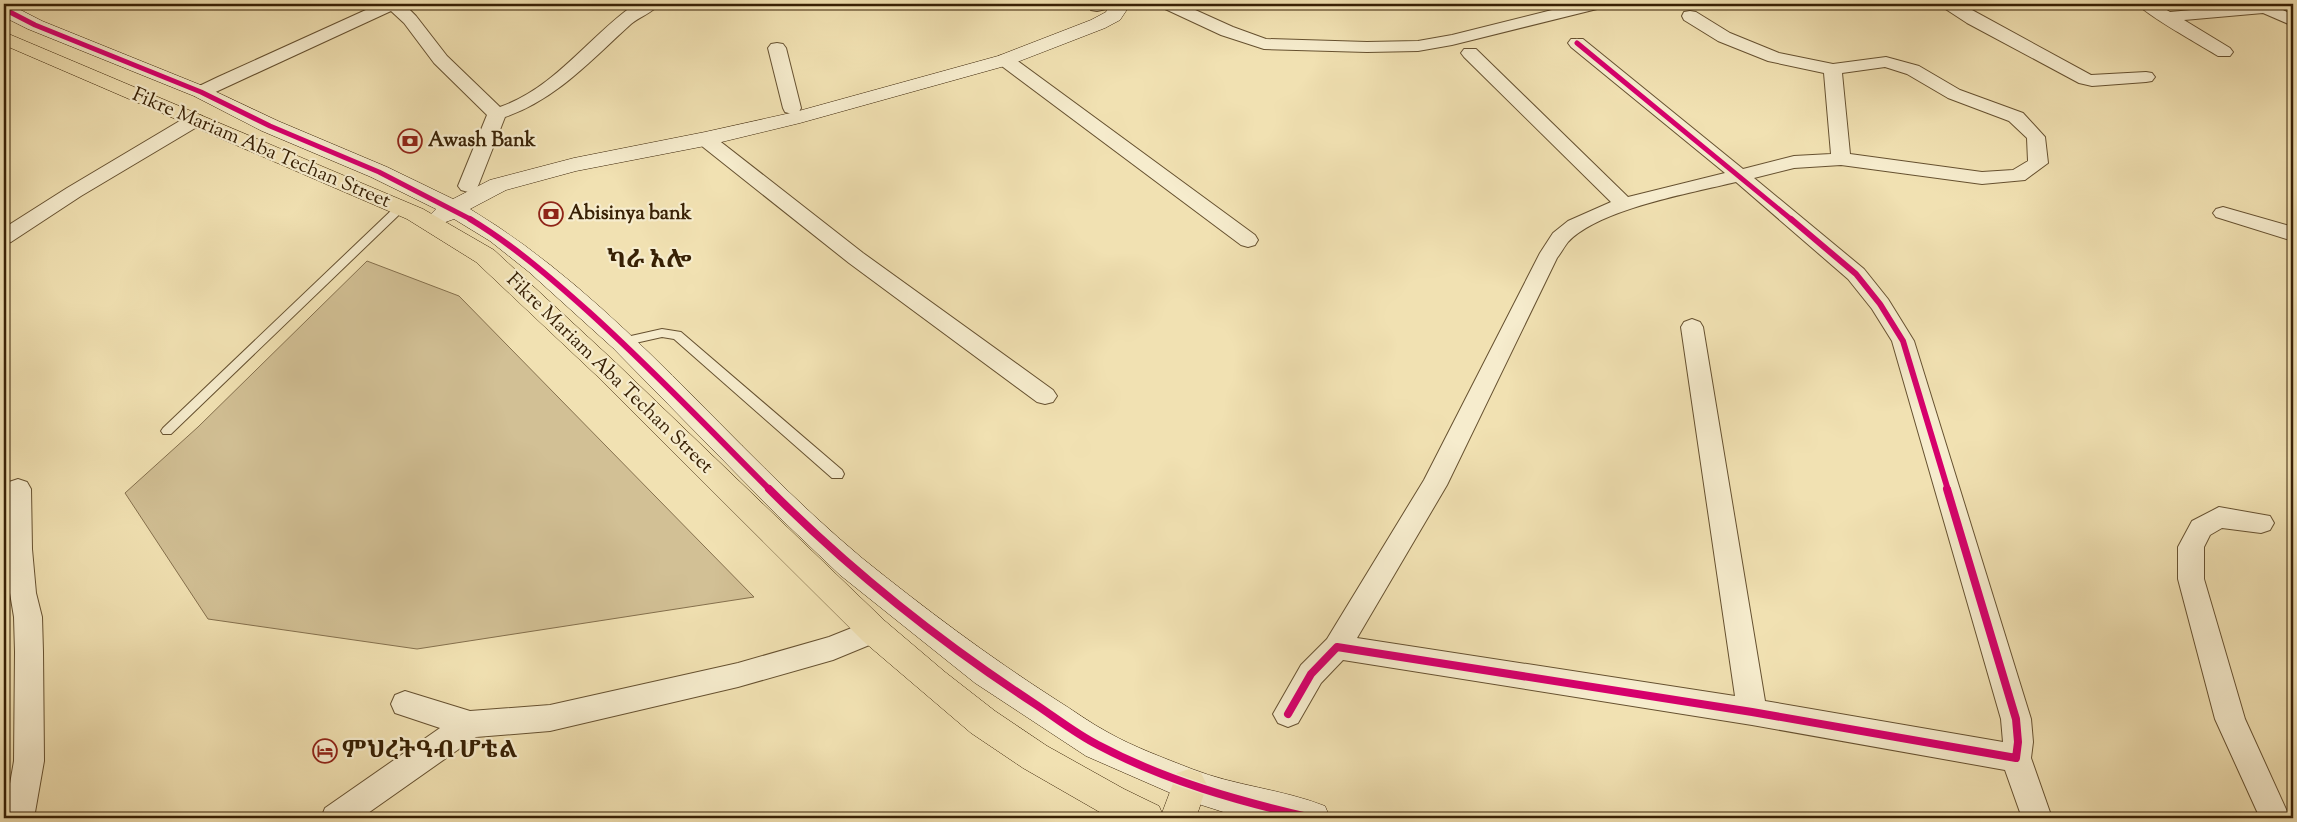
<svg xmlns="http://www.w3.org/2000/svg" width="2297" height="822" viewBox="0 0 2297 822" font-family="'Sorts Mill Goudy','Noto Serif Ethiopic',serif">
<style>
.green{fill:#d2c095;stroke:#85704d}
.lines{fill:none;stroke-linecap:round;stroke-linejoin:round}
.lane-casing{stroke:#665130;stroke-width:2}
.street-casing{stroke:#665130;stroke-width:2}
.secondary-casing{stroke:#382105;stroke-width:1}
.primary-casing{stroke:#382105;stroke-width:1}
.lane{fill:#f6eccd;fill-rule:evenodd}
.street{fill:#f6eccd;fill-rule:evenodd}
.secondary{fill:#f6eccd;fill-rule:evenodd}
.primary{fill:#f1e1b2;fill-rule:evenodd}
.cycleway-far2-casing{stroke:#f6eccd;stroke-width:8}
.cycleway-far1-casing{stroke:#f6eccd;stroke-width:9}
.cycleway-casing{stroke:#f6eccd;stroke-width:11}
.cycleway-far2{stroke:#d6006c;stroke-width:5}
.cycleway-far1{stroke:#d6006c;stroke-width:6}
.cycleway{stroke:#d6006c;stroke-width:8}
.labels{text-anchor:middle;dominant-baseline:central;stroke-width:4.5;stroke-linejoin:round;paint-order:stroke}
.poi-label{font-size:20px;font-weight:bold;fill:#382105;stroke:#f6eccd;text-anchor:start}
.street-label{font-size:20px;fill:#382105;stroke:#f6eccd}
.near-poi-label{font-size:24px;font-weight:bold;fill:#382105;stroke:#f6eccd;text-anchor:start}
.district-label{font-size:25px;font-weight:bold;fill:#382105;stroke:#f6eccd}
</style>
<rect width="100%" height="100%" fill="#f1e1b2"/>
<filter id="stains"><feTurbulence type="fractalNoise" baseFrequency=".004" numOctaves="4"/><feColorMatrix values="0 0 0 0 .2 0 0 0 0 .09 0 0 0 0 .02 0 0 0 .5 -.17"/></filter>
<radialGradient id="worn" r=".72"><stop offset=".6" stop-color="#630" stop-opacity="0"/><stop offset="1" stop-color="#630" stop-opacity=".3"/></radialGradient>
<path class="green" d="M367,261L459,296L754,597L417,649L208,619L125,493L198,427Z"/>
<g class="lines">
<g class="lane-casing">
<path id="lane" d="M400,205L404,206V210L171,434H163L161,431L163,428L396,206Z
M662,329L681,332L842,470L844,474L842,478H832L674,339L662,337L622,346L616,342L622,338Z"/>
</g>
<g class="street-casing">
<path id="street" d="M379,4L405,5L416,16L447,56L500,107C554,88 586,40 631,7L637,4H659C654,12 639,17 631,24C591,60 557,99 505,117L478,186L475,190L468,192L461,190L458,186L487,115L434,63L404,23L391,11L207,96H195L192,92L195,88L218,77Z
M1090,4H1113L1111,8L1097,11L1091,10L1089,6Z
M1161,4H1182L1233,27L1266,39L1367,42L1418,41L1452,35L1576,4H1603L1601,8L1452,45L1418,51L1367,52L1264,49L1221,35L1163,8Z
M1942,4H1961L2091,75L2146,72L2152,73L2155,77L2152,81L2146,82L2092,86L2079,83L1967,23L1944,8Z
M2138,4H2157L2170,12L2257,4H2288L2286,8L2281,9L2293,15V26L2263,13L2184,20L2230,48L2233,52L2230,56H2218C2204,47 2144,14 2138,4Z
M1690,11L1696,12L1730,33L1779,53L1833,64L1886,57L1919,66L1960,90L2023,113L2045,137L2048,163L2025,180L1982,184L1841,165L1794,168L1754,178L1864,269L1888,299L1914,341L2031,719L2033,742L2031,758L2052,818H2022L2005,770L1752,725L1343,660L1321,683L1298,723L1288,727L1278,723L1273,714L1301,665L1327,639L1424,480L1540,253L1553,233L1568,221L1611,202L1464,57L1461,53L1464,49H1476L1628,197L1725,173L1571,47L1568,43L1571,39H1583L1743,169L1794,156L1831,154L1824,73L1768,61L1718,41L1684,20L1682,16L1684,12ZM1885,67L1907,74L1948,98L2009,121L2027,138L2028,161L2013,170L1982,172L1850,154L1842,73ZM1736,182L1848,279L1872,309L1892,341L2001,719L2003,742L1765,701L1703,327L1700,322L1692,319L1684,322L1681,327L1735,696L1357,638L1447,485L1557,258C1561,253 1564,247 1568,242C1599,209 1691,193 1736,182Z
M777,43L783,44L786,48L801,108L799,112L792,114L785,112L783,108L768,48L771,44Z
M1005,55L1011,56L1255,235L1258,240L1255,245L1248,247L1241,245L999,64L996,60L999,56Z
M195,114L202,116L204,120L202,124L81,196L11,242L4,244V228L67,188L188,116Z
M705,133L712,135L863,253L1053,390L1057,396L1053,402L1045,404L1037,402L849,263L698,143L696,139L698,135Z
M2223,207L2293,227V241L2216,217L2213,213L2216,209Z
M18,479L27,482L31,489L32,549L36,593L42,617L43,652L44,761L34,818H4L14,761L15,652L14,617L10,593L6,549L5,489L9,482Z
M2219,507L2270,516L2274,523L2270,530L2261,533L2222,528L2210,535L2204,547V579L2245,719L2290,818H2260L2215,719L2178,579V547L2192,521Z
M874,619L884,623L888,631L884,639L833,660L738,687L550,731L476,737L361,818H321L325,808L440,728L395,713L391,704L395,695L405,691L470,711L550,705L738,663L829,637Z"/>
</g>
<g class="secondary-casing">
<path id="secondary" d="M4,4L11,5L42,21L208,88L278,121L387,167L453,199L490,180L574,158L705,132L795,112L998,56L1091,20L1106,12L1108,8V4H1126L1128,8L1120,20L1105,28L1012,64L800,123L705,146L576,171L506,190L470,209C621,300 728,446 862,558C924,608 988,656 1055,699C1073,710 1090,723 1109,733C1134,747 1164,758 1192,769C1235,786 1282,789 1325,806L1330,818H1242L1189,801L1086,756L975,683L840,575L778,516L613,348L529,272L490,241L454,219L440,224L432,222L428,217L436,209L371,177L262,131L194,96L28,29L4,17Z"/>
</g>
<g class="primary-casing">
<path id="primary" d="M4,32L423,209L494,250L614,361L885,621L945,672L995,711L1047,746L1124,789L1159,806L1162,813L1177,773L1189,769L1201,773L1207,785L1196,818H1110L1023,768L971,733L863,641L596,375L476,262L407,219L4,45Z"/>
</g>
<use href="#lane" class="lane"/>
<use href="#street" class="street"/>
<use href="#secondary" class="secondary"/>
<use href="#primary" class="primary"/>
<g class="cycleway-far2-casing">
<path id="cycleway-far2" d="M4,9L35,25L201,92L270,126L379,172L472,220
M1577,43L1792,220"/>
</g>
<g class="cycleway-far1-casing">
<path id="cycleway-far1" d="M470,219C513,245 551,278 589,312C652,369 710,430 770,490
M1791,219L1856,274L1880,304L1903,341L1948,490"/>
</g>
<g class="cycleway-casing">
<path id="cycleway" d="M769,489C849,569 940,642 1035,704C1056,718 1076,734 1098,745C1166,781 1238,801 1312,818
M1288,714L1311,674L1337,647L1752,712L2016,758L2018,742L2016,719L1947,489"/>
</g>
<use href="#cycleway-far2" class="cycleway-far2"/>
<use href="#cycleway-far1" class="cycleway-far1"/>
<use href="#cycleway" class="cycleway"/>
</g>
<defs>
<g id="bank-ring" transform="scale(1.25)"><circle r="9.5" fill="#f6eccd" stroke="#8f2418" stroke-width="1.5"/><path d="M-6-4H6V4H-6ZM0-2.3a2.3 2.3 0 1 0 0 4.6a2.3 2.3 0 1 0 0-4.6Z" fill="#8f2418"/></g>
<g id="hotel-ring" transform="scale(1.25)"><circle r="9.5" fill="#f6eccd" stroke="#8f2418" stroke-width="1.5"/><path d="M-6-4.5h1.5V1H6V5H4.5V3h-9V5H-6ZM-4 0a1.8 1.8 0 1 1 3.6 0ZM.5 0V-2.5h3Q6-2.5 6 0Z" fill="#8f2418"/></g>
</defs>
<g fill-rule="evenodd">
<use href="#bank-ring" x="410" y="141"/>
<use href="#bank-ring" x="551" y="214"/>
<use href="#hotel-ring" x="325" y="751"/>
</g>
<g class="labels">
<g class="poi-label">
<text x="428" y="141">Awash Bank</text>
<text x="568" y="214">Abisinya bank</text>
</g>
<g class="street-label">
<text transform="translate(261 149) rotate(23)">Fikre Mariam Aba Techan Street</text>
<text transform="translate(609 374) rotate(44)">Fikre Mariam Aba Techan Street</text>
</g>
<g class="near-poi-label">
<text x="342" y="751">ምህረትዓብ ሆቴል</text>
</g>
<g class="district-label">
<text x="649" y="261">ካራ አሎ</text>
</g>
</g>
<rect width="2297" height="822" fill="none" stroke="#f1e1b2" stroke-width="20"/>
<rect x="5" y="5" width="2287" height="812" fill="none" stroke="#382105" stroke-width="2.5"/>
<rect x="10" y="10" width="2277" height="802" fill="none" stroke="#382105"/>
<rect width="100%" height="100%" filter="url(#stains)"/>
<rect width="100%" height="100%" fill="url(#worn)"/>
</svg>
